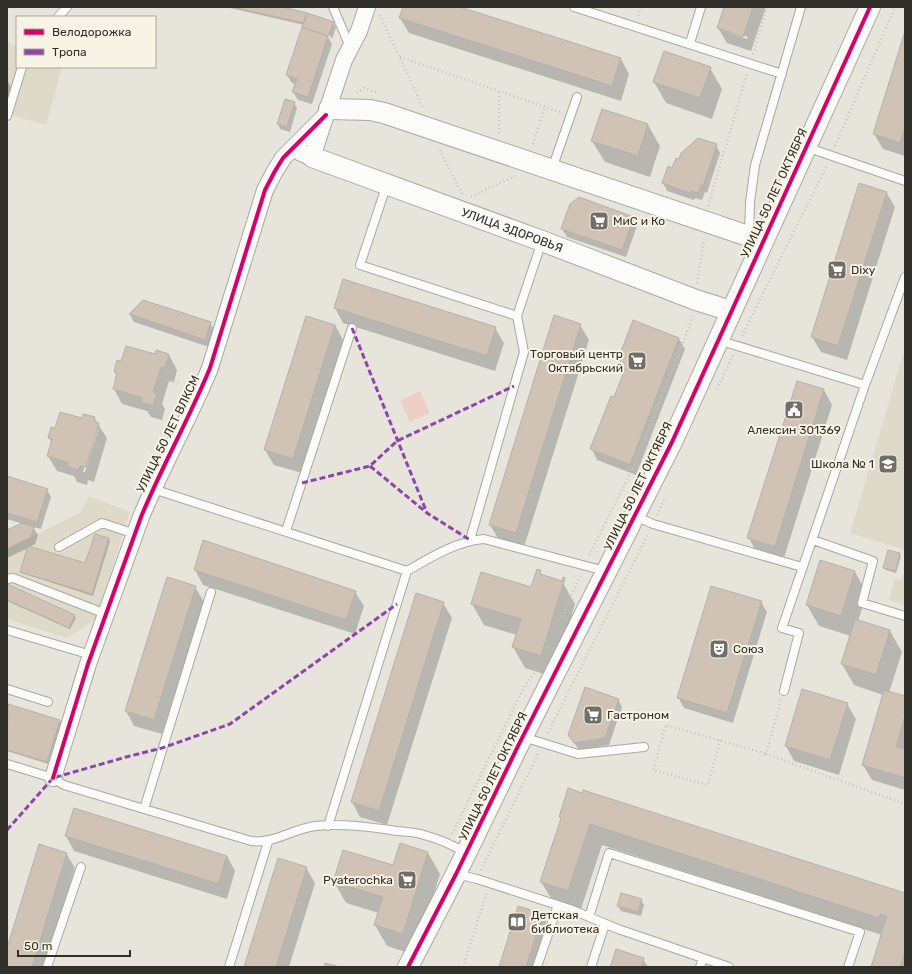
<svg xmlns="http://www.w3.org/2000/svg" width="912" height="974" viewBox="0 0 912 974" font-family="Rubik,sans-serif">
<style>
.built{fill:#ded9c9}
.green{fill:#efcec5}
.shadow{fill:#0003;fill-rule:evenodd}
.building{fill:#d0c2b5;stroke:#b5b1ac}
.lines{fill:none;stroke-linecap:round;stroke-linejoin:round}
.service-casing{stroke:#aaa8a2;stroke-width:10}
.minor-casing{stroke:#aaa8a2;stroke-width:18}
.tertiary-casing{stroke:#aaa8a2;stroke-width:22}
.path{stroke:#c4c4c2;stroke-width:2.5;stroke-dasharray:1 3;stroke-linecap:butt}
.service{stroke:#fbfbfa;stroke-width:8}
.minor{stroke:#fbfbfa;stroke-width:16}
.tertiary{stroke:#fbfbfa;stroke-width:20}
.quiet{stroke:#8e44ad;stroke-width:3;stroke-dasharray:6 3;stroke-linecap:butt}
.cycleway-casing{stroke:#f8f3e5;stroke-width:6}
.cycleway{stroke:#d6006c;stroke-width:4}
.labels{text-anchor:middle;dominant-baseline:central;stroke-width:4;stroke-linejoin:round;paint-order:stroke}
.street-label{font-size:12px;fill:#312f2a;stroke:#f8f3e5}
.poi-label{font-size:12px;fill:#312f2a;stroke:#f8f3e5;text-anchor:start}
</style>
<rect width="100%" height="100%" fill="#e7e4dc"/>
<path class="built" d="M7,42L17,46V67H62L46,125L7,114Z
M905,348V550L850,533Z
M89,496L130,512L96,619L67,638L7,619V549L81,512Z
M905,569V605L889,600L895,579L902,580Z"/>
<path class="green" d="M420,391L430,413L410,422L400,401Z"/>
<path class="shadow" d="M226,7H278L333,23L336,27L332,39L327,31L325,32L332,44L312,104L298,100L293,92L296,84L292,83L287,75L304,25Z
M404,7H457L621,59L629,74L621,101L409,33L400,18Z
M725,7H766L751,51L727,43L718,28ZM729,31L748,37L747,39L729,33Z
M905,35V156L883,149L874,134Z
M710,68L722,89L712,119L666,103L654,82Z
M7,80L11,87L7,102Z
M294,103L297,108L290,132L280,129L278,124Z
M603,110L648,125L660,146L650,177L605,162L592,141Z
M716,145L720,153L707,193L705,192L702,200L695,198L694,200L667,191L663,183L680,161Z
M886,192L895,207L847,360L821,352L812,337Z
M633,218L637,226L626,257L567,237L562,229Z
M144,301L210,323L215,331L209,347L134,322L130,315Z
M335,308L495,328L504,343L495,371L343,323Z
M335,325L343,340L302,473L274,465L265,450Z
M580,325L589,340L524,547L499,540L490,525Z
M679,339L685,349L636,475L597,460L592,449L614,399L623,375L617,365Z
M157,351L169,355L177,370L174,382L169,381L162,404L165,409L162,420L151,417L147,411L122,404L114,389L117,377L115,372L122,362L156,356Z
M824,390L832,405L783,561L757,553L749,538Z
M94,418L107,438L94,482L88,480L87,485L77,482L74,476L57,471L48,456L52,443L49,438L56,429L82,419ZM96,430H98L85,472H83Z
M7,477L47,490L51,497L41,529L33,527L38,535L35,544L29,547L86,565L95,535L109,539L110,541L93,596L22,573L21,571L28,548L7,558V531L23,524L7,519Z
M900,554L901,556L896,573L886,570L884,568Z
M195,570L355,592L364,606L355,634L203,585Z
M540,571L543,576L563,583L575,604L553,677L525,668L513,647L517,635L484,625L472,604L532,588Z
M855,572L867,593L858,621L890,631L902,652L889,693L905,697V790L872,780L863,765L883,695L854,685L842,664L851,636L819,626L807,605Z
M7,585L74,616L76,618L70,629L7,601Z
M195,587L204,602L162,734L134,726L126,711Z
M761,602L767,612L733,723L684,708L678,697Z
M443,603L452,618L387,825L360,817L352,802Z
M803,691L847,704L856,719L839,775L794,761L786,746Z
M618,700L622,707L609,745L579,750L569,735Z
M8,705L60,721L61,723L48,764L7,751V710Z
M560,817L905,894V967H872L882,935L602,845L580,912L554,903L541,882L562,820Z
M66,836L227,856L235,871L227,899L74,851Z
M66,853L75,868L44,967H7V951Z
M428,853L440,874L415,955L387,946L375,925L379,913L346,903L334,882L394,866Z
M306,868L315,883L289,967H245Z
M641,900L644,905L641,916L621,911L618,906Z
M542,915L551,930L539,967H500Z
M643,959L648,967H611Z"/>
<path class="building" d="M232,7H282L307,13L304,23Z
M403,7H460L621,58L612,86L399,18Z
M724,7H753L743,37L717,28Z
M307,13L334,22L328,36L302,27Z
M302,27L328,36L308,97L292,92L297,79L286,75Z
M905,31V128L900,143L873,134Z
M664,51L711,67L700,98L653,82Z
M285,99L295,102L287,127L277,124Z
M602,109L648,124L638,156L591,141Z
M698,138L717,144L703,186L701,185L698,193L691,191L690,193L662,183L668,166L672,168L676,158L679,159L681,153Z
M859,183L887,192L838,346L811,337Z
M579,197L634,217L622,250L561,229L570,204Z
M343,279L496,327L487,356L334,308Z
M143,300L211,322L205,340L129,314Z
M554,315L581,324L516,533L489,525Z
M306,316L335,325L293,459L264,450Z
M633,320L679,338L630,465L590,449L611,396L614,397L625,369L616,365Z
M126,346L155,354L156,350L169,354L165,368L161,367L158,377L153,392L157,394L153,406L141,402L142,398L113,389L117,373L114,372L117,360L121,361Z
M797,381L824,389L775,547L747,538Z
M60,412L82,418L83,414L95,417L94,421L99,423L86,467L80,466L79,470L67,467L69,463L47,456L52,439L48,438L51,427L55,428Z
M7,476L48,489L37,522L7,513Z
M22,523L34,527L31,537L7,549V530Z
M95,534L109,538L92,594L20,572L28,546L85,563Z
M203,540L356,591L346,620L194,570Z
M888,550L900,553L896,571L883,568Z
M820,560L855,571L841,616L806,605Z
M537,569L541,570L540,574L562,581L563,577L565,578L541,656L512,647L521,619L471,604L481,572L531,587Z
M167,577L196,586L154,720L125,711Z
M7,584L75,615L69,628L7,600Z
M711,586L762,601L727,713L677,698Z
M416,593L444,602L379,811L351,802Z
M855,619L890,630L876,675L841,664Z
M585,687L619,699L605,738L574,743L568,735Z
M802,689L848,703L830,760L785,746Z
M884,690L905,696V716L896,747L905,749V778L862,765Z
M8,704L60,720L47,762L7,750Z
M568,788L582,793L583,790L905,893V952L900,967H871L887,916L880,914L879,918L590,824L568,891L540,882L561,818L559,817Z
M74,808L227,856L218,884L65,836Z
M400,843L428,852L403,934L374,925L383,897L333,882L343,850L393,865Z
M39,844L67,853L32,967H7V948Z
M278,858L307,867L276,967H244Z
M621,893L642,899L638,912L617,906Z
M518,906L543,914L526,967H499Z
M616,949L644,958L641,967H610Z
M325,963L340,967H324Z"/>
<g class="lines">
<g class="service-casing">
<path id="service" d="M333,7L350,47
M574,7L782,74
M58,17L67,7
M690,43L701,7
M7,116L22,67
M806,147L905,181
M552,169L577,97
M387,184L360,265L517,316
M749,236L750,202L755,165L801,7
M718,340L865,385
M153,489L407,571C431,557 457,541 484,539L605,571
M635,516L653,524L802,567
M286,531L352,328
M470,540L524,352L517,316L542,241
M813,540L873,561L862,603L905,616
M59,547L102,523L135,534
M7,579L13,578L106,614
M7,630L91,655
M7,689L48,702
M784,691L799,633L782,628L865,385L905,277
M523,737L578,754L644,747
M7,764L53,778L64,785L251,841C274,844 292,829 315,826C342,823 370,827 397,831C406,832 416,832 424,835C439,839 453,845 466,853
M144,809L211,592
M328,826L407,571
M456,874L477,879L570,909L618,929L729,967
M589,917L609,853L860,932L848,967
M47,967L81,867
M229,967L268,842
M537,967L558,905
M591,967L605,924
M700,967L703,958"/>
</g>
<g class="minor-casing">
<path id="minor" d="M301,153L312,157L340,72L344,60L359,31L367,7
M53,778L88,664L141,517C162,466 189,419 210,368L265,190L275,171L283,158L326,115"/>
</g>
<g class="tertiary-casing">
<g id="tertiary">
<path d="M329,109L370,110L384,113L763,241"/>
<path id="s1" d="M312,157L542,241L696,300L731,311"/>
<path d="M408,967L456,874L518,746L672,442L870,7"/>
</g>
</g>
<path class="path" d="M380,15L419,99L423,109
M638,16L641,7
M753,54L767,7
M400,57L560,112
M357,93L364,88L378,93
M499,133V91
M533,144L545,107
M835,146L895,7
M440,150L462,194
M471,197L515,176
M708,206L747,74
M697,283L704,239
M742,336L827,165
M158,377L179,383
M717,389L733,355
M92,445L107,450
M657,515L665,498
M589,555L634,466L691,322L692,316
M562,617L580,576
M781,700L766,754L905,804
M548,733L648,534
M720,740L708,785L653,770L666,725L760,752L766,754
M452,834L524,687L535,672
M481,870L539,752
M463,967L487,892"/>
<use href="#service" class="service"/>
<use href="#minor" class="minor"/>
<use href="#tertiary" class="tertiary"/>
<path class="quiet" d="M352,328L427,513
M370,466L427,513L470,540
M302,483L370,466L397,441L514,386
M7,830L53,778L126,757L162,748L230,724L397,604"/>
<g class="cycleway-casing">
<path id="cycleway" d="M53,778L88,664L141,517C162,466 189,419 210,368L265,190L275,171L283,158L326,115
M408,967L456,874L518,746L672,442L870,7"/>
</g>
<use href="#cycleway" class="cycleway"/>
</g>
<defs>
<g id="supermarket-square" transform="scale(1)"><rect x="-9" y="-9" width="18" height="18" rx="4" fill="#716e68" stroke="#f8f3e5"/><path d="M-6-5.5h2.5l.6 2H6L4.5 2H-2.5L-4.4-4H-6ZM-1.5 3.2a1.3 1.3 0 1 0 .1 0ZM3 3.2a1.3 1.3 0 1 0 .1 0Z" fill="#fff"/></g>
<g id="civic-square" transform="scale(1)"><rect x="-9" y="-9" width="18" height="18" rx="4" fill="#716e68" stroke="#f8f3e5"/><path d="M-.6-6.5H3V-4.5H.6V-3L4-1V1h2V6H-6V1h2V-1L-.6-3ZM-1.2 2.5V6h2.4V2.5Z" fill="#fff"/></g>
<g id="school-square" transform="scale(1)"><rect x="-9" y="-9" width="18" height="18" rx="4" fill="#716e68" stroke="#f8f3e5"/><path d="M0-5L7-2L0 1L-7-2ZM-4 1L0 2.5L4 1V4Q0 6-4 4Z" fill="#fff"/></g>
<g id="theatre-square" transform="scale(1)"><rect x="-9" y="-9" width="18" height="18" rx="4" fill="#716e68" stroke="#f8f3e5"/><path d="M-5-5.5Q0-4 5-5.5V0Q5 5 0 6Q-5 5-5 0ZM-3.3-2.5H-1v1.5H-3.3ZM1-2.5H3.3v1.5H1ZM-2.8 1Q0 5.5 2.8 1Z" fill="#fff"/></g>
<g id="library-square" transform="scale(1)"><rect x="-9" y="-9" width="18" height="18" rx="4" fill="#716e68" stroke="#f8f3e5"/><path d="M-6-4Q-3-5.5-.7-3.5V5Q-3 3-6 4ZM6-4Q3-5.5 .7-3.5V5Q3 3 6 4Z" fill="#fff"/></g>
</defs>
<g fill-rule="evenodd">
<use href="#supermarket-square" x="599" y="221"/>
<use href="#supermarket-square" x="837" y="270"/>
<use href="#supermarket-square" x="637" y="361"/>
<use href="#civic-square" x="794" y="410"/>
<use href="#school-square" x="888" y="464"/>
<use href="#theatre-square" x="719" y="649"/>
<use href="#supermarket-square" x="593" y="715"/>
<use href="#supermarket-square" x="407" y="880"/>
<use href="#library-square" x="517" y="922"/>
</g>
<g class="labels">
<g class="street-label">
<text transform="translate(774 193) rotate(-65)">УЛИЦА 50 ЛЕТ ОКТЯБРЯ</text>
<text stroke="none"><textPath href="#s1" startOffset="213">УЛИЦА ЗДОРОВЬЯ</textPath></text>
<text transform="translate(168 434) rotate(-64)">УЛИЦА 50 ЛЕТ ВЛКСМ</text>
<text transform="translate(638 486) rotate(-64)">УЛИЦА 50 ЛЕТ ОКТЯБРЯ</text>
<text transform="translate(493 776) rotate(-64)">УЛИЦА 50 ЛЕТ ОКТЯБРЯ</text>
</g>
<g class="poi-label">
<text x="613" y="221">МиС и Ко</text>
<text x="851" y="270">Dixy</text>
<text x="623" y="354" text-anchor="end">Торговый центр<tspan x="623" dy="14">Октябрьский</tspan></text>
<text x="794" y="430" text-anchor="middle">Алексин 301369</text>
<text x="874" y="464" text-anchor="end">Школа № 1</text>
<text x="733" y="649">Союз</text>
<text x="607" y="715">Гастроном</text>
<text x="393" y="880" text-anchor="end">Pyaterochka</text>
<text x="531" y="915">Детская<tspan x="531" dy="14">библиотека</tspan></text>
</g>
</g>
<rect width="912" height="974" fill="none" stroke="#312f2a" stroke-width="16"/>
<rect x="16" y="16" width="140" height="52" fill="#f8f3e5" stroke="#a8a59a"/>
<rect x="24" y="29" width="20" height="6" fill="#d6006c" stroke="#a8a59a"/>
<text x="52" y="36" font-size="12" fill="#312f2a">Велодорожка</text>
<rect x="24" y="49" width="20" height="6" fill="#8e44ad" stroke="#a8a59a"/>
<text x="52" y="56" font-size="12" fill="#312f2a">Тропа</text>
<path d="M18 950v6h112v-6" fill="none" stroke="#312f2a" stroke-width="2"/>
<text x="24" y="950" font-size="12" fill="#312f2a" stroke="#f8f3e5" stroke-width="3" paint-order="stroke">50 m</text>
</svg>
